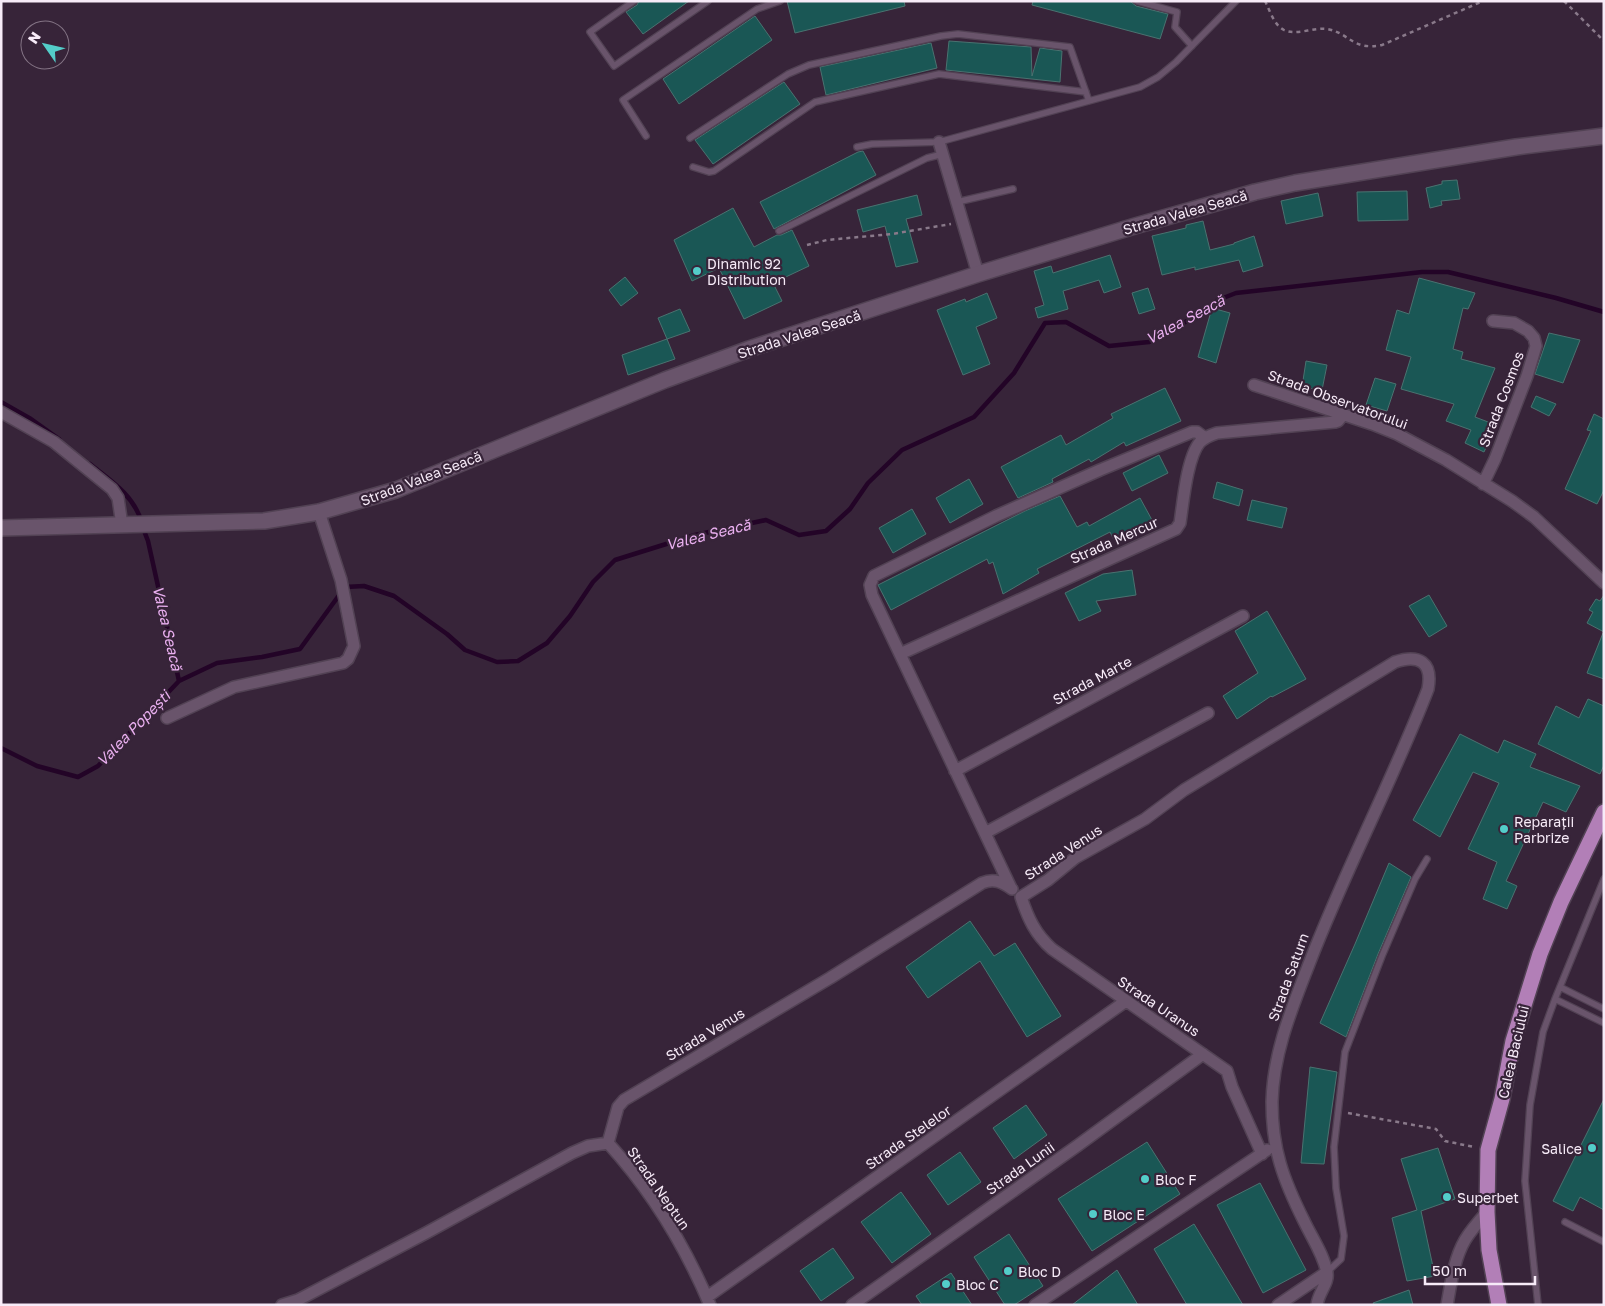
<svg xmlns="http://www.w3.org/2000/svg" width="1605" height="1306" viewBox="0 0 1605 1306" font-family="'Golos Text',sans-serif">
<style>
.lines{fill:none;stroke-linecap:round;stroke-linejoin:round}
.stream{stroke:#230427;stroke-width:4.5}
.building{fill:#1a5755;stroke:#4a7270}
.lane-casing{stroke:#524254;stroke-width:8}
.street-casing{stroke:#524254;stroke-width:14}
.secondary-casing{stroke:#524254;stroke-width:18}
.primary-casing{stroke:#524254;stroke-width:18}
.path{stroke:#89798a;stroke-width:2.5;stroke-dasharray:4 4;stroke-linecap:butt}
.lane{stroke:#69546b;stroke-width:5.5}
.street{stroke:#69546b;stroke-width:11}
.secondary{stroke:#69546b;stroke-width:15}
.primary{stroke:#b27fb7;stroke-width:15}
.poi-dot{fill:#53cdc9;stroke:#372439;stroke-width:2}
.labels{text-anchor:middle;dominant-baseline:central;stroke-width:4.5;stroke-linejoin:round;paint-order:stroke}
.street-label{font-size:14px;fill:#f7ebf8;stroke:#372439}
.poi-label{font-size:14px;fill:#f7ebf8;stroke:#372439;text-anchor:start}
.water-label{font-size:15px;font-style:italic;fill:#e9afef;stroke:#372439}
</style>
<rect width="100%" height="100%" fill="#372439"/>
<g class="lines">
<path class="stream" d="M1,402L31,419L59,439
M90,464C111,481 132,494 141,520
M143,528L148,541L179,681
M1,748L37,766L78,777L98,766L179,681L217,663L262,657L300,649L345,587L364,586L394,596L447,634L465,650L497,662L518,661L547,643L570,616L593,582L615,560L695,535L766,520L799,535L826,531L850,509L868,483L902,450L974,417L1014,373L1045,323L1066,322L1109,346L1149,342L1189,320L1218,300L1236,293L1422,272H1448L1556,298L1604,312"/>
</g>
<path class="building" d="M639,1H689L643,34L626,12L637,5Z
M787,1H904L905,6L795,33Z
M1033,1H1130L1136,6L1168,14L1160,39L1032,5Z
M755,16L772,40L679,104L663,79Z
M949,41L1031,47L1032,76L1040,48L1062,51L1060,82L946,70Z
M931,43L937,68L826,95L820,67Z
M784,82L800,104L713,164L695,140Z
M863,151L876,175L774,229L760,202L858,152Z
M1457,180L1460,199L1441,201L1442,205L1430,208L1426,188L1442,184V181Z
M1407,191L1408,220L1358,221L1357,192Z
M1318,193L1323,216L1286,224L1281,201Z
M917,195L922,215L906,219L918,262L896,267L885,226L863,232L857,210Z
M733,208L754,247L777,235H781L792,230L809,266L773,283L782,301L744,319L719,268L692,281L674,240Z
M1203,221L1210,250L1234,244V243L1254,236L1263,266L1243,272L1239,260L1195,270V267L1162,275L1152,236L1186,228V225Z
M1110,255L1121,287L1104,293L1099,280L1063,291L1068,309L1038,318L1035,308L1044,305L1034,271L1051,266L1053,273Z
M625,277L638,293L621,306L609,290Z
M1419,278L1475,293L1468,309L1463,308L1453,349L1463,352L1461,359L1495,368L1475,417L1496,425L1484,452L1465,443L1471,430L1446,421L1454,404L1401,389L1411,357L1386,350L1397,310L1409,314Z
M1148,288L1155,309L1139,314L1132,293Z
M987,293L997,318L976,327L990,364L963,375L937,310L965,299L966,302Z
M1212,308L1230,313L1216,363L1198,357Z
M680,309L690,331L667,339L658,318Z
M1549,333L1580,340L1563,383L1535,374Z
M667,339L675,359L628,375L622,355Z
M1306,361L1327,365L1322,390L1302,387Z
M1375,378L1396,384L1387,411L1366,405Z
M1165,388L1181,421L1126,446L1124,442L1091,462L1089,459L1052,479L1053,482L1018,498L1001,467L1061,435L1066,445L1113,418L1111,414Z
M1536,396L1556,404L1549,416L1531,407Z
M1594,414L1604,419V490L1597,504L1565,489L1591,431L1587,430Z
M1159,455L1168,473L1132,491L1123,473Z
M969,479L983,504L950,523L936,498Z
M1217,482L1243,490L1239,506L1213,498Z
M1060,496L1077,527L1087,522L1089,526L1140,498L1152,520L1114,540L1110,532L1037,569L1039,573L1003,594L993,562L989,564L987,559L891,610L878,585L1025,511Z
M1252,500L1287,508L1282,528L1247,520Z
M912,509L926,534L893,553L879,528Z
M1132,570L1136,595L1096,601L1101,611L1079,621L1065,593L1103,574Z
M1429,595L1447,626L1429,637L1409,606Z
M1604,595V632L1587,623L1593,612L1589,610L1596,599L1600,601Z
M1267,611L1306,679L1272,697L1271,696L1237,719L1223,696L1258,673L1235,631Z
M1603,633H1604V679L1587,673Z
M1588,699L1604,706V765L1600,774L1538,744L1556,706L1579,718Z
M1460,734L1498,753L1504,740L1536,754L1530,767L1580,786L1566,812L1543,802L1506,881L1517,886L1507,909L1483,899L1497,862L1468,849L1499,783L1473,772L1440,837L1413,820Z
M1389,863L1411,877L1378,954L1346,1037L1320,1023L1355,944Z
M970,921L994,956L1015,943L1061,1016L1027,1037L980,961L928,998L906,967Z
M1310,1067L1337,1072L1324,1164L1301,1163Z
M1604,1099V1210L1580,1197L1573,1211L1553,1201Z
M1026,1105L1047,1135L1014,1159L993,1128Z
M1147,1142L1180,1194L1092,1251L1058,1199Z
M1438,1148L1455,1199L1421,1211L1435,1276L1407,1281L1392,1218L1417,1210L1401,1159Z
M960,1152L981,1182L948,1205L927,1175Z
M1260,1183L1306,1270L1263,1293L1217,1205Z
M901,1192L931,1234L892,1263L861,1222Z
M1194,1224L1243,1305H1187L1154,1249Z
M1009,1234L1043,1286L1014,1305H1005L974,1257Z
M833,1248L854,1278L821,1301L800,1271Z
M1117,1270L1138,1305H1072Z
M951,1273L972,1305H922L916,1296Z
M1409,1290L1413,1305H1374L1373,1303Z"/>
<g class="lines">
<g class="lane-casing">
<path id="lane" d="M634,1L590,32L614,66L708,1
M1137,1L1177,12L1175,27L1192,46
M646,136L623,100L757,9L780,1
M690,138L788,74L809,65L941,36L958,34L1070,47L1089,101
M857,147L872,144L939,142L1140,87L1158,77L1176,62L1236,1
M693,167L709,172L714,171L815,102L939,74L1086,92
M957,202L1013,189
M779,231L927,158L943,154
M1560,987L1604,1009
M1555,999L1604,1023
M1565,1222L1604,1242
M1327,1272L1341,1259L1344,1236L1336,1188L1334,1147L1345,1052L1382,956L1415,879L1427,859
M1538,1305L1525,1181L1530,1105L1543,1032L1555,999L1604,879"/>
</g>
<g class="street-casing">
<path id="street" d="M939,142L978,274
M1254,385L1372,424L1397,434L1446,460L1512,501L1534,517L1604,583
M1,412L54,442L112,489L118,498L122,525
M1483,484L1495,459L1527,376L1536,346L1534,338L1528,331L1514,323L1493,321
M900,654L1176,529L1180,523C1183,503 1187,457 1200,442C1205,437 1211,435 1217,433L1335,422L1338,421L1343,415
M167,718L234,687L343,663L348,659L354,646L341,580L319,512
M955,771L1243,616
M985,833L1208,713
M1011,888L872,595L870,585L874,576L996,516L1100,470L1192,432H1197L1205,438
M1021,897L1048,880L1075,858L1145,819L1184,790L1395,662C1419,654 1433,662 1428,689C1392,782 1345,870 1309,964C1292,1008 1273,1053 1272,1102C1272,1149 1283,1179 1304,1221C1312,1238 1324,1255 1327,1273C1329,1283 1318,1293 1317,1305
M1021,897C1028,918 1035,934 1052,949L1227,1071L1232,1087L1262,1154
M608,1143L618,1107L624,1100L830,978L982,883C994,878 1002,882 1012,889
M608,1143C651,1190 685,1246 710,1305
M707,1297L1126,1001
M282,1305L298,1300L426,1233L572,1153L588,1146L608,1143
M852,1305L1077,1146L1203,1054
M1035,1305L1267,1150
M1278,1305L1327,1272
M1447,1305C1451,1283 1454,1259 1465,1240C1471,1230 1479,1221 1487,1212"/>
</g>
<g class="secondary-casing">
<path id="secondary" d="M1,528L264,521L319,512L396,490L665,380L749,349L978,274L1135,226L1255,192L1295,183L1516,147L1604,136"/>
</g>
<g class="primary-casing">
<path id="primary" d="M1499,1305L1489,1250L1487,1212L1488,1150L1502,1099L1513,1041L1540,954L1561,902L1604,812"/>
</g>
<path class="path" d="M1265,1C1270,11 1274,25 1284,30C1296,36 1314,27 1327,29C1350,33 1352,51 1382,45L1483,1
M1564,1L1604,41
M807,245L827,240L892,234L951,224
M1348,1113L1436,1129L1445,1141L1474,1147"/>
<use href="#lane" class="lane"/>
<use href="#street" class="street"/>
<use href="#secondary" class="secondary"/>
<use href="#primary" class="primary"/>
</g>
<g class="poi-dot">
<circle cx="697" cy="271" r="5"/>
<circle cx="1504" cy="829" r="5"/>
<circle cx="1592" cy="1148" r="5"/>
<circle cx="1145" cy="1179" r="5"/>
<circle cx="1447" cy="1197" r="5"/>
<circle cx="1093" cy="1214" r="5"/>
<circle cx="1008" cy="1271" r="5"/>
<circle cx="946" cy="1284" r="5"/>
</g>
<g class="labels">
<g class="street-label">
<text transform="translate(1185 212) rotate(-16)">Strada Valea Seacă</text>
<text transform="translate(799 334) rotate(-18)">Strada Valea Seacă</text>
<text transform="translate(1338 399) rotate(20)">Strada Observatorului</text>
<text transform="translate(1501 399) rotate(-69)">Strada Cosmos</text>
<text transform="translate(421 478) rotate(-21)">Strada Valea Seacă</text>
<text transform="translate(1114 540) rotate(-24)">Strada Mercur</text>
<text transform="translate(1092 680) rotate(-28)">Strada Marte</text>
<text transform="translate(1063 852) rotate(-33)">Strada Venus</text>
<text transform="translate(1288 977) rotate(-70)">Strada Saturn</text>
<text transform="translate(1159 1006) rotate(34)">Strada Uranus</text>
<text transform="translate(705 1034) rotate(-31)">Strada Venus</text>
<text transform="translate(1513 1052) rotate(-77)">Calea Baciului</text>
<text transform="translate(908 1137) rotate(-35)">Strada Stelelor</text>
<text transform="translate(1020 1168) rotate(-35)">Strada Lunii</text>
<text transform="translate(659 1188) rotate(55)">Strada Neptun</text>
</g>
<g class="poi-label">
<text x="707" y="263">Dinamic 92<tspan x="707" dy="16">Distribution</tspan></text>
<text x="1514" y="821">Reparații<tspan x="1514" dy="16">Parbrize</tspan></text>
<text x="1582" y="1148" text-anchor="end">Salice</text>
<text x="1155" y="1179">Bloc F</text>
<text x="1457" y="1197">Superbet</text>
<text x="1103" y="1214">Bloc E</text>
<text x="1018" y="1271">Bloc D</text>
<text x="956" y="1284">Bloc C</text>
</g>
<g class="water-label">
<text transform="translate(1185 319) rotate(-28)">Valea Seacă</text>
<text transform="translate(708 534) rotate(-14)">Valea Seacă</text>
<text transform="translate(168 628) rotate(77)">Valea Seacă</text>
<text transform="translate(133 728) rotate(-46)">Valea Popești</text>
</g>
</g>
<rect width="1605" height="1306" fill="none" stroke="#f7ebf8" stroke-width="5"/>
<g transform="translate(45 45) rotate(304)"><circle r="24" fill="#372439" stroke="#847485"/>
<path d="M0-4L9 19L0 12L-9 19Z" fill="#53cdc9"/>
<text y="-8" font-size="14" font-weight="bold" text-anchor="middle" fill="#f7ebf8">N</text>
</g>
<path d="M1425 1276v8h110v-8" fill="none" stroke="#f7ebf8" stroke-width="2.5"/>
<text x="1432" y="1276" font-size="15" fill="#f7ebf8" stroke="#372439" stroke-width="4" paint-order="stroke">50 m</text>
</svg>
